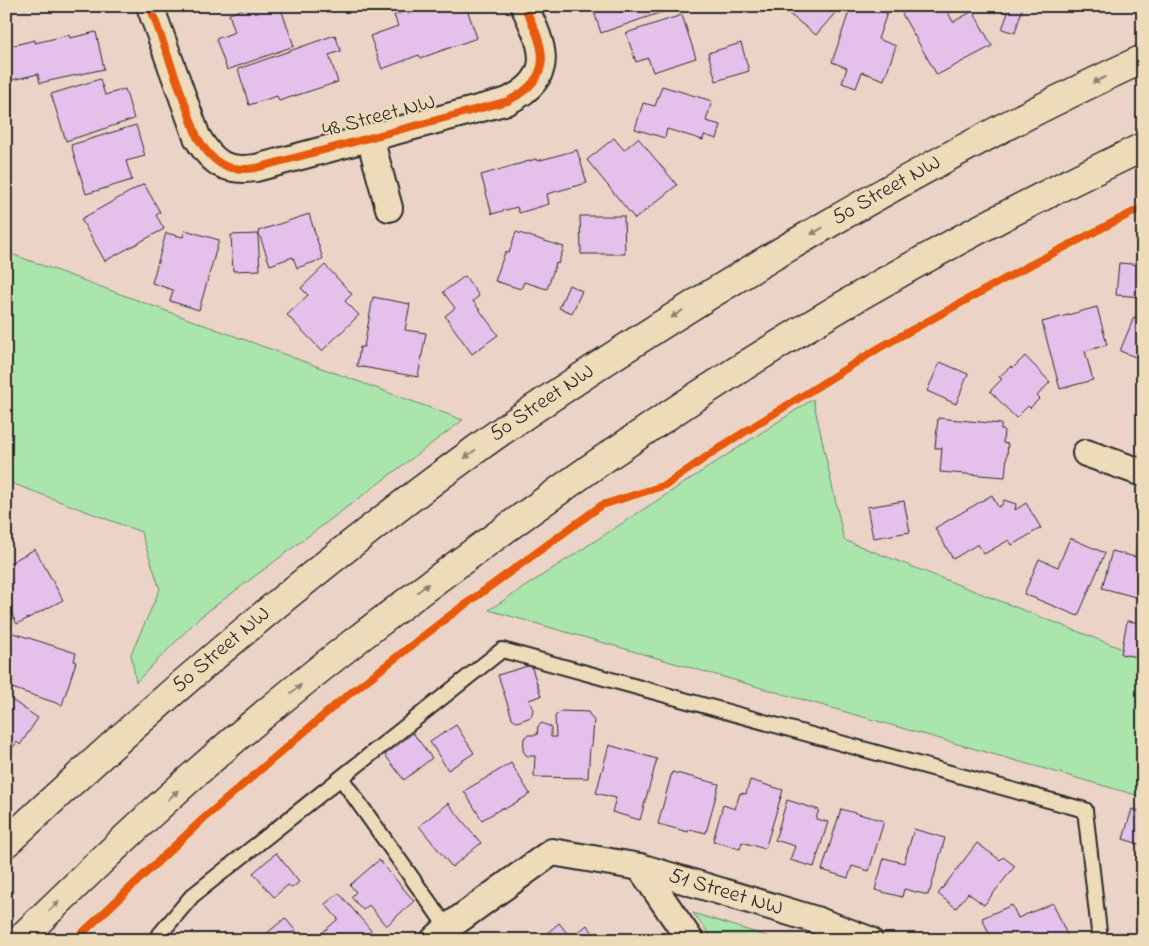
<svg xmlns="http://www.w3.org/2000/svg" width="1149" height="946" viewBox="0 0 1149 946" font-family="'Indie Flower',sans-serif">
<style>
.green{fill:#aae6ac;stroke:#6a886c}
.building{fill:#e5c0ea;stroke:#2b2b2b}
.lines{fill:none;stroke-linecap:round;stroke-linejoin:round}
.lane-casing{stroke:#2b2b2b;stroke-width:18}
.street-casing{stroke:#2b2b2b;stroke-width:30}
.primary-casing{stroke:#2b2b2b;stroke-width:31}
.lane{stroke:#eedbb9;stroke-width:14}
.street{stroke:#eedbb9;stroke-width:26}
.primary{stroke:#eedbb9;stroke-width:28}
.cycleway-casing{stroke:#eedbb9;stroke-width:11}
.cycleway{stroke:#e8590c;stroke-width:8}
.oneway{fill:#8c8372}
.labels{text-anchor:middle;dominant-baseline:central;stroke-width:4.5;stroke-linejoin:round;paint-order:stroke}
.street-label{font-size:22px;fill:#2b2b2b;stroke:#eedbb9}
</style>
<rect width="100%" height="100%" fill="#ebd3c8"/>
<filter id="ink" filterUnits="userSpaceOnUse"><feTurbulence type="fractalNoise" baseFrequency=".02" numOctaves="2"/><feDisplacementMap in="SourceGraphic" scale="10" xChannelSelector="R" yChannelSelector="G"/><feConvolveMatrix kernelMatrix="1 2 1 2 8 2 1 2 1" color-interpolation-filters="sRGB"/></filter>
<g filter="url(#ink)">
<path class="green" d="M6,252L463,420L199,618L136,682L131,654L160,589L141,532L6,481Z
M813,399L844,540L1143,657V797L489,610Z
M693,913L779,940H714Z"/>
<path class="building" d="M252,6H280L294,46L227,70L216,39L235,32L229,14Z
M430,6H466L477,38L421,58L419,55L382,69L370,36L398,26L394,15L407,11L408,14Z
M592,6H663L665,11L601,33Z
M779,6H841L816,35Z
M851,6H869L887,13L878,39L896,46L884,80L862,72L856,88L842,83L847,68L832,62Z
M917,6H945L953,22L973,11L992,46L937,75L902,14Z
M987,6H1023L1015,33L1002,29L1008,13Z
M682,15L696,58L653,72L648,58L636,62L626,33Z
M96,32L104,69L40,83L38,74L12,80L6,47L35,40V43L69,35L70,38Z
M335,35L341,51L329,55L338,82L279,101L277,96L249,105L238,69Z
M741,43L749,71L716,81L708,53Z
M100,79L105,95L125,89L134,119L66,141L51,94Z
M662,86L712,101L706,121L721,125L717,139L704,135L703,140L667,129L665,138L635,129L643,103L655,106Z
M136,125L145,156L126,161L132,180L86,194L71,145Z
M614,138L624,150L638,138L677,185L635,219L587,160Z
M577,150L587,183L547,194L549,204L519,213L517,207L492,214L481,175L536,159L537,161Z
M144,184L160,212L156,215L164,229L105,261L81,219Z
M309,214L323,259L297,268L293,257L270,265L258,231Z
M580,216H624L625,254H581Z
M185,230L219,240L199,310L170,301L173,290L152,283L166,233L183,237Z
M516,232L564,247L558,264L556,263L547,289L524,282L521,289L495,281L505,252L509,253Z
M258,234L260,270L233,271L231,235Z
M1119,263L1143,265V297L1116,295Z
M325,265L352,294L345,301L359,315L322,351L287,315L308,295L301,288Z
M465,276L479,296L473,301L498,335L472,354L445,316L455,308L443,292Z
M569,285L582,291L572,313L559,308Z
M373,297L410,304L405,330L426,333L418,377L357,366L360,347H364Z
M1097,307L1107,345L1085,351L1093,380L1060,389L1042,322Z
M1134,317L1143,320V368L1140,366L1143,360L1120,351Z
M1025,356L1050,382L1037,396L1040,398L1030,408L1028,406L1016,418L990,391L1002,379L999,377L1011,366L1013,368Z
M940,362L968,374L956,404L927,391Z
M938,418L1001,424V429L1004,430L1003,443L1008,444L1005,477L940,472L942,448H935Z
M992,495L998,507L1002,505L1004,500L1016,504L1015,510L1026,503L1041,528L1012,545L1009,540L984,554L978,544L953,559L935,528Z
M904,501L910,532L873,538L867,507Z
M1070,538L1105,553L1078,616L1024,594L1039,559L1058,567Z
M1137,547L1143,548V599L1102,588L1112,551L1135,557Z
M35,549L63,600L17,624L9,610L6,612V565Z
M1127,621L1143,623V658L1121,654Z
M10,632L76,653L74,661L76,662L62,705L6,686V642Z
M531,665L541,696L529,700L533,710L531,717L517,722L512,718L498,675Z
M6,696L38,718L20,745L17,742L6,757Z
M562,711L588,712L594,721L592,746H590L588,778L534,777L535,756H527L523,751L524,738L528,735H537L538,726L542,723L551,727V737H556L555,716Z
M456,725L474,753L448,770L430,742Z
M413,733L432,758L404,780L385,755Z
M609,745L657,759L640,820L612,812L616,798L596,793Z
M511,763L530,794L505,809L504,807L482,820L464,791Z
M672,772L719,784L706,833L689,829L688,832L658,824Z
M750,780L783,790L765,849L742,842L740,849L713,841L723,805L735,809L740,793L746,794Z
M787,800L819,810L816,819L828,822L814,867L790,860L795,846L775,840Z
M448,803L481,843L452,867L419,826Z
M841,809L884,821L869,871L852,866L848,878L822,870Z
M1132,809L1143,812V845L1123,839Z
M914,829L945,838L930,891H929L928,895L904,889L902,897L875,890L884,858L904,863Z
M977,843L1000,860L1003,857L1015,866L984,905L968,893L956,908L938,894Z
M276,853L299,882L292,888L288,885L274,897L253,873Z
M379,860L414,901L386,926L369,905L363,910L351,897L356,892L350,885Z
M339,893L374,934L368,940L315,939L338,919L325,904Z
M1053,903L1067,935L1056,940H992L982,918L1012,905L1018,918Z
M285,918L303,940H259Z
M559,923L571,938L587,925L599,940H539Z"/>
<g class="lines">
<g class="lane-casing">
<path id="lane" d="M341,778L456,940
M155,940L192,896L502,650L1085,810L1100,940"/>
</g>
<g class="street-casing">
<g id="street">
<path d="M150,6L197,137C213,164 226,172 256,168L508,101C557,76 544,47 524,6"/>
<path d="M370,138L389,208"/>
<path d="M1086,453L1143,473"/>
<path d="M640,867L690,940"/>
<path id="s1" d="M434,940L447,928L552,852L640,867L816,920L869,940"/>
</g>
</g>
<g class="primary-casing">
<g id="primary">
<path id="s2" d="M6,843C157,701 314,567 482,445C508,426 535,408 562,390C645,334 730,281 816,231C923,169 1031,110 1143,59"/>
<path d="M19,940C77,884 135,827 196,773C298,682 407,600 518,520C552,496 585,471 620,448C785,334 961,233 1143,147"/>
</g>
</g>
<use href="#lane" class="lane"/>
<use href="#street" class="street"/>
<use href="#primary" class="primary"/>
<g class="cycleway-casing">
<path id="cycleway" d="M150,6L197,137C213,164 226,172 256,168L508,101C557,76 544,47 524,6
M75,940L202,820L339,702L448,617L602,505L666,485L719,448L879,348L1030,265L1143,207"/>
</g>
<use href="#cycleway" class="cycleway"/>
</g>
<defs><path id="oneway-solid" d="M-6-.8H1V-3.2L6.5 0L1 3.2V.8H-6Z" transform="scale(1.25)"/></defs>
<g class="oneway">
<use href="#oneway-solid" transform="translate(1099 80) rotate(154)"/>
<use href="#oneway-solid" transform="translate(817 231) rotate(150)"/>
<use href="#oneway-solid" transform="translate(677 314) rotate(147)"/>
<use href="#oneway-solid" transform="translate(470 454) rotate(143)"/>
<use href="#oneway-solid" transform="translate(423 588) rotate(-37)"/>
<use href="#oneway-solid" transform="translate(296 689) rotate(-40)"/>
<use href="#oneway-solid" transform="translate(173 795) rotate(-43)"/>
<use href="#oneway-solid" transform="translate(54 906) rotate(-44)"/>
</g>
</g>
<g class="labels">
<g class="street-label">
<text transform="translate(379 117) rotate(-15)">48 Street NW</text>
<text stroke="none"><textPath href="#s2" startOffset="1099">50 Street NW</textPath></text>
<text stroke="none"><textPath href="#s2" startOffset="694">50 Street NW</textPath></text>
<text stroke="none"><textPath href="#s2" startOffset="289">50 Street NW</textPath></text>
<text stroke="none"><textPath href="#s1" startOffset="326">51 Street NW</textPath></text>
</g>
</g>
<rect width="1149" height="946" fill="none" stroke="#eedbb9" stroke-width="25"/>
<rect x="12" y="12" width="1124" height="921" fill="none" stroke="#2b2b2b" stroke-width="2" filter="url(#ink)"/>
</svg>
